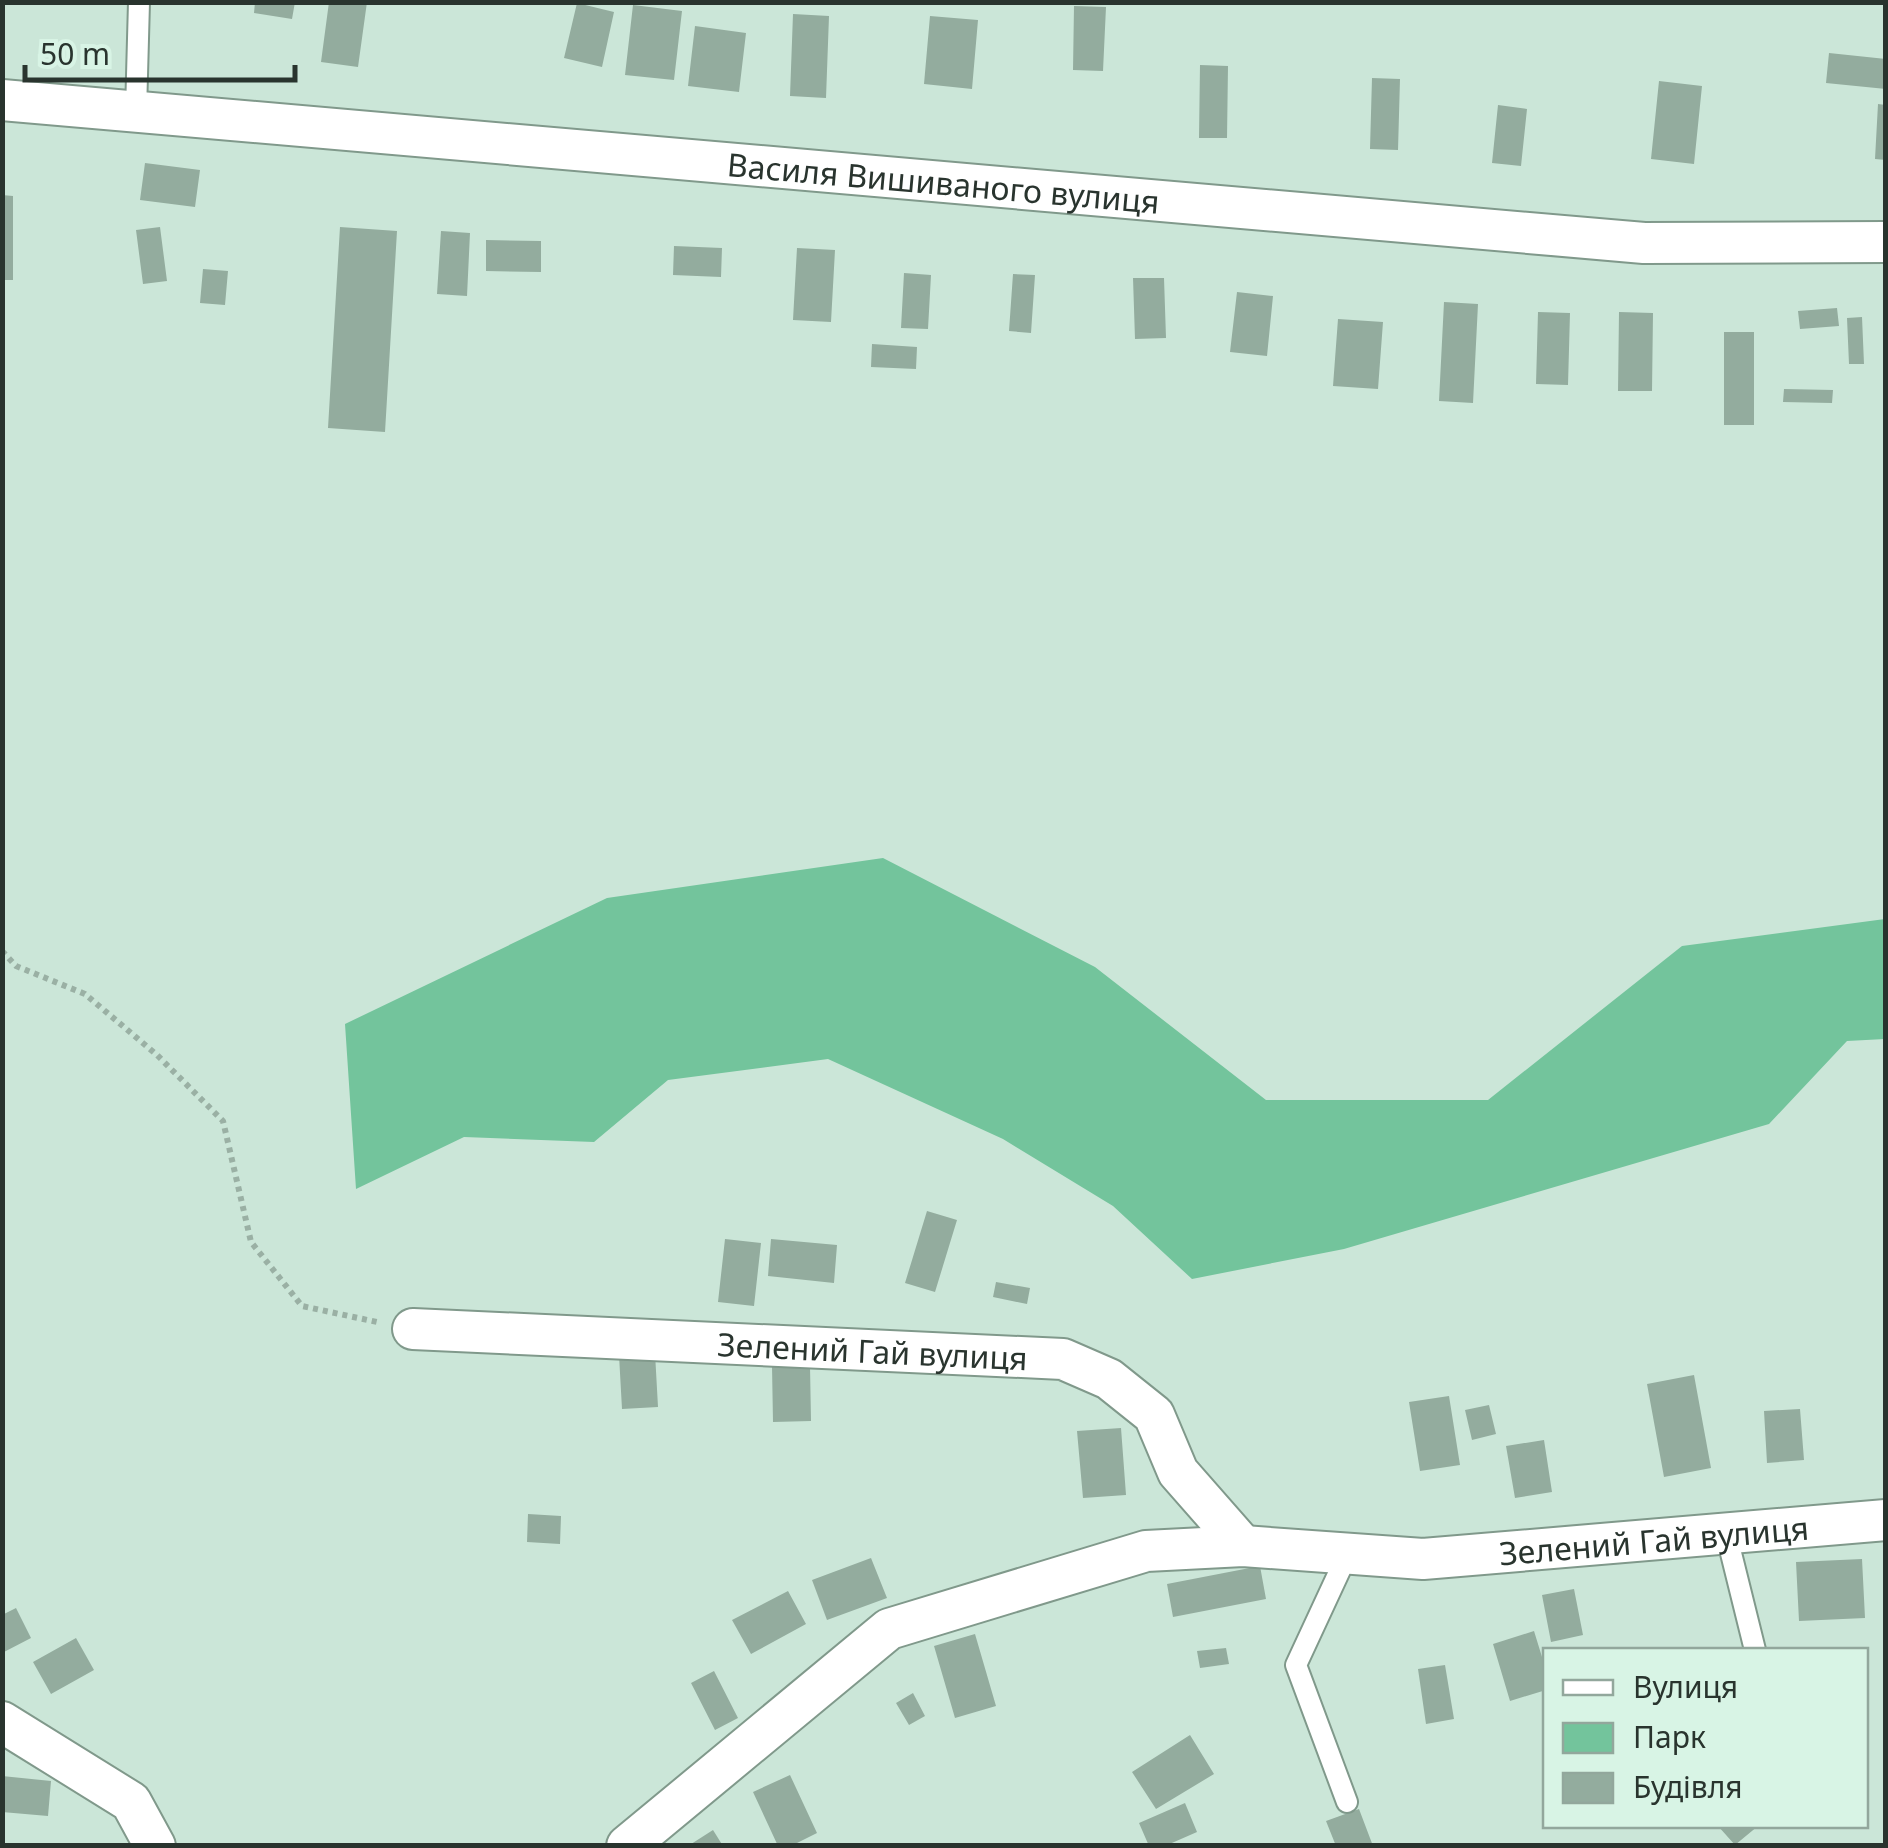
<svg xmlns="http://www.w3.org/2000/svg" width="1888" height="1848" viewBox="0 0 1888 1848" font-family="'Noto Sans',sans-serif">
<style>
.green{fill:#73c49c}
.building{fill:#93ac9e}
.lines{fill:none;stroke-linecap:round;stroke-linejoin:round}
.service-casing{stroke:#80998b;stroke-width:24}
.minor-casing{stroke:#80998b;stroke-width:44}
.path{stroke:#9ab0a4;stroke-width:6;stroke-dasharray:5 5;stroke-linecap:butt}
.service{stroke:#fff;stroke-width:20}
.minor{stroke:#fff;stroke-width:40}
.labels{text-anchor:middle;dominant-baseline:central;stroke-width:8;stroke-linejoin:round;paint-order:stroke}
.street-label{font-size:32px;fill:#29342e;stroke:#d8f4e5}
</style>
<rect width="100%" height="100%" fill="#cbe6d8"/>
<path class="green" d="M883,858L1095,967L1266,1100H1488L1682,946L1885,919V1039L1847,1041L1769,1124L1344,1249L1192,1279L1113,1206L1003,1139L828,1059L668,1080L594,1142L464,1137L356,1189L345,1024L607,898Z"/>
<path class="building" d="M255,2H295L292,19L254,13Z
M329,2H367L358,67L321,62Z
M577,3L614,12L602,67L564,58Z
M633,5L682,11L674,80L625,75Z
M1074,6L1106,7L1103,71L1073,70Z
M793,14L829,16L826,98L790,96Z
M930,16L978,20L972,89L924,84Z
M695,26L746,33L739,92L688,86Z
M1829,53L1886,59V89L1826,83Z
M1200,65L1228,66L1227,138H1199Z
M1372,78L1400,79L1398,150L1370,149Z
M1659,81L1702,86L1694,164L1651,159Z
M1878,104L1886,105V160L1875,159Z
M1498,105L1527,109L1521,166L1492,163Z
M145,163L200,170L195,207L140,200Z
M2,195L13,196V280H2Z
M160,227L167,281L143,284L136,230Z
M340,227L397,231L385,432L328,428Z
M441,231L470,233L467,296L437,294Z
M486,240L541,241V272L486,271Z
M674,246L722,248L721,277L673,275Z
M797,248L835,250L831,322L793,320Z
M203,269L228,271L225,305L200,303Z
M904,273L931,275L928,329L901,328Z
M1013,274L1035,275L1031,333L1009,331Z
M1133,278H1164L1166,338L1135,339Z
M1237,292L1273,296L1267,356L1230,352Z
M1444,302L1478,304L1473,403L1439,401Z
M1837,308L1839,326L1800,329L1798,311Z
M1538,312L1570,313L1568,385L1536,384Z
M1619,312L1653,313L1652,391H1618Z
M1862,317L1864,364H1849L1847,318Z
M1338,319L1383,322L1378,389L1333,386Z
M1724,332H1754V425H1724Z
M872,344L917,347L916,369L871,367Z
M1784,389L1833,390L1832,403L1783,402Z
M927,1211L957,1220L935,1292L905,1283Z
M725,1239L761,1243L754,1306L718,1302Z
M771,1239L837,1245L834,1283L768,1276Z
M996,1282L1030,1288L1027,1304L993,1297Z
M655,1353L658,1407L622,1409L619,1355Z
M772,1366H810L811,1421L773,1422Z
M1694,1375L1711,1468L1664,1477L1647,1384Z
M1449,1396L1460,1465L1420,1471L1409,1402Z
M1489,1405L1496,1434L1472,1440L1465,1410Z
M1800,1409L1804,1460L1767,1463L1764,1411Z
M1121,1428L1126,1495L1083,1498L1077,1431Z
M1544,1440L1552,1492L1515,1498L1506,1446Z
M528,1514L561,1516L560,1544L527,1542Z
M871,1558L887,1598L827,1620L812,1580Z
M1862,1559L1865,1618L1799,1621L1796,1562Z
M1260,1566L1266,1599L1173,1617L1167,1584Z
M1574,1589L1583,1635L1551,1642L1542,1595Z
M788,1591L806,1624L751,1654L732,1620Z
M16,1608L31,1638L4,1652L2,1615Z
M1534,1631L1546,1670V1690L1510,1701L1493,1644Z
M975,1634L996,1706L955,1718L934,1646Z
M76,1638L94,1670L51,1694L33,1662Z
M1226,1648L1229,1664L1200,1668L1197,1651Z
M1445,1665L1454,1719L1426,1724L1418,1669Z
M714,1671L738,1718L715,1730L691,1683Z
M913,1693L925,1716L909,1725L896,1703Z
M1190,1735L1214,1774L1156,1809L1132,1772Z
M790,1775L817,1833L791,1846H778L753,1792Z
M2,1776L51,1781L48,1816L2,1812Z
M1185,1803L1197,1832L1165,1846H1149L1139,1823Z
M1359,1809L1373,1846H1336L1326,1821Z
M1718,1826H1758L1735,1845Z
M713,1830L723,1846H688Z"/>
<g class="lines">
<g class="service-casing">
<path id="service" d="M136,112L139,2
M1726,1533L1755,1650
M1347,1802L1296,1665L1348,1553"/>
</g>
<g class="minor-casing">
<g id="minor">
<path id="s1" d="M2,100L1644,243L1886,242"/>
<path id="s2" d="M413,1329L1063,1359L1109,1379L1154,1415L1178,1472L1243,1546"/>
<path d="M2,1722L131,1802L155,1846"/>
<path id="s3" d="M627,1846L889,1629L1146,1551L1243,1546L1423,1559L1886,1520"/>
</g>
</g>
<path class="path" d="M2,951L16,966L85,994L157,1055L223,1121L251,1242L302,1306L377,1322"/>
<use href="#service" class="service"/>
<use href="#minor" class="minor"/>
</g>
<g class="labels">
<g class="street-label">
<text stroke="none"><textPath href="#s1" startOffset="945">Василя Вишиваного вулиця</textPath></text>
<text stroke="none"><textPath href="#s2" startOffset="460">Зелений Гай вулиця</textPath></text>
<text stroke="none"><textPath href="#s3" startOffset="1118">Зелений Гай вулиця</textPath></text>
</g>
</g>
<rect width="1888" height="1848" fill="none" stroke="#29342e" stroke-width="10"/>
<rect x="1543" y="1648" width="325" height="180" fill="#d8f4e5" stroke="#92a79c" stroke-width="2.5"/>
<rect x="1563" y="1680" width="50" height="15" fill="#ffffff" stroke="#92a79c" stroke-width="2.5"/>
<text x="1633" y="1698" font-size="30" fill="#29342e">Вулиця</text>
<rect x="1563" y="1723" width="50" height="30" fill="#73c49c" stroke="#92a79c" stroke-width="2.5"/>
<text x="1633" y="1748" font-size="30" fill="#29342e">Парк</text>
<rect x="1563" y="1773" width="50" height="30" fill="#93ac9e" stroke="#92a79c" stroke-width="2.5"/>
<text x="1633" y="1798" font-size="30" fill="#29342e">Будівля</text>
<path d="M25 65v15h270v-15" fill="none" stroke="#29342e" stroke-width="5"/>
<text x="40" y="65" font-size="30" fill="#29342e" stroke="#d8f4e5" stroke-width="8" paint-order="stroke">50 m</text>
</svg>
